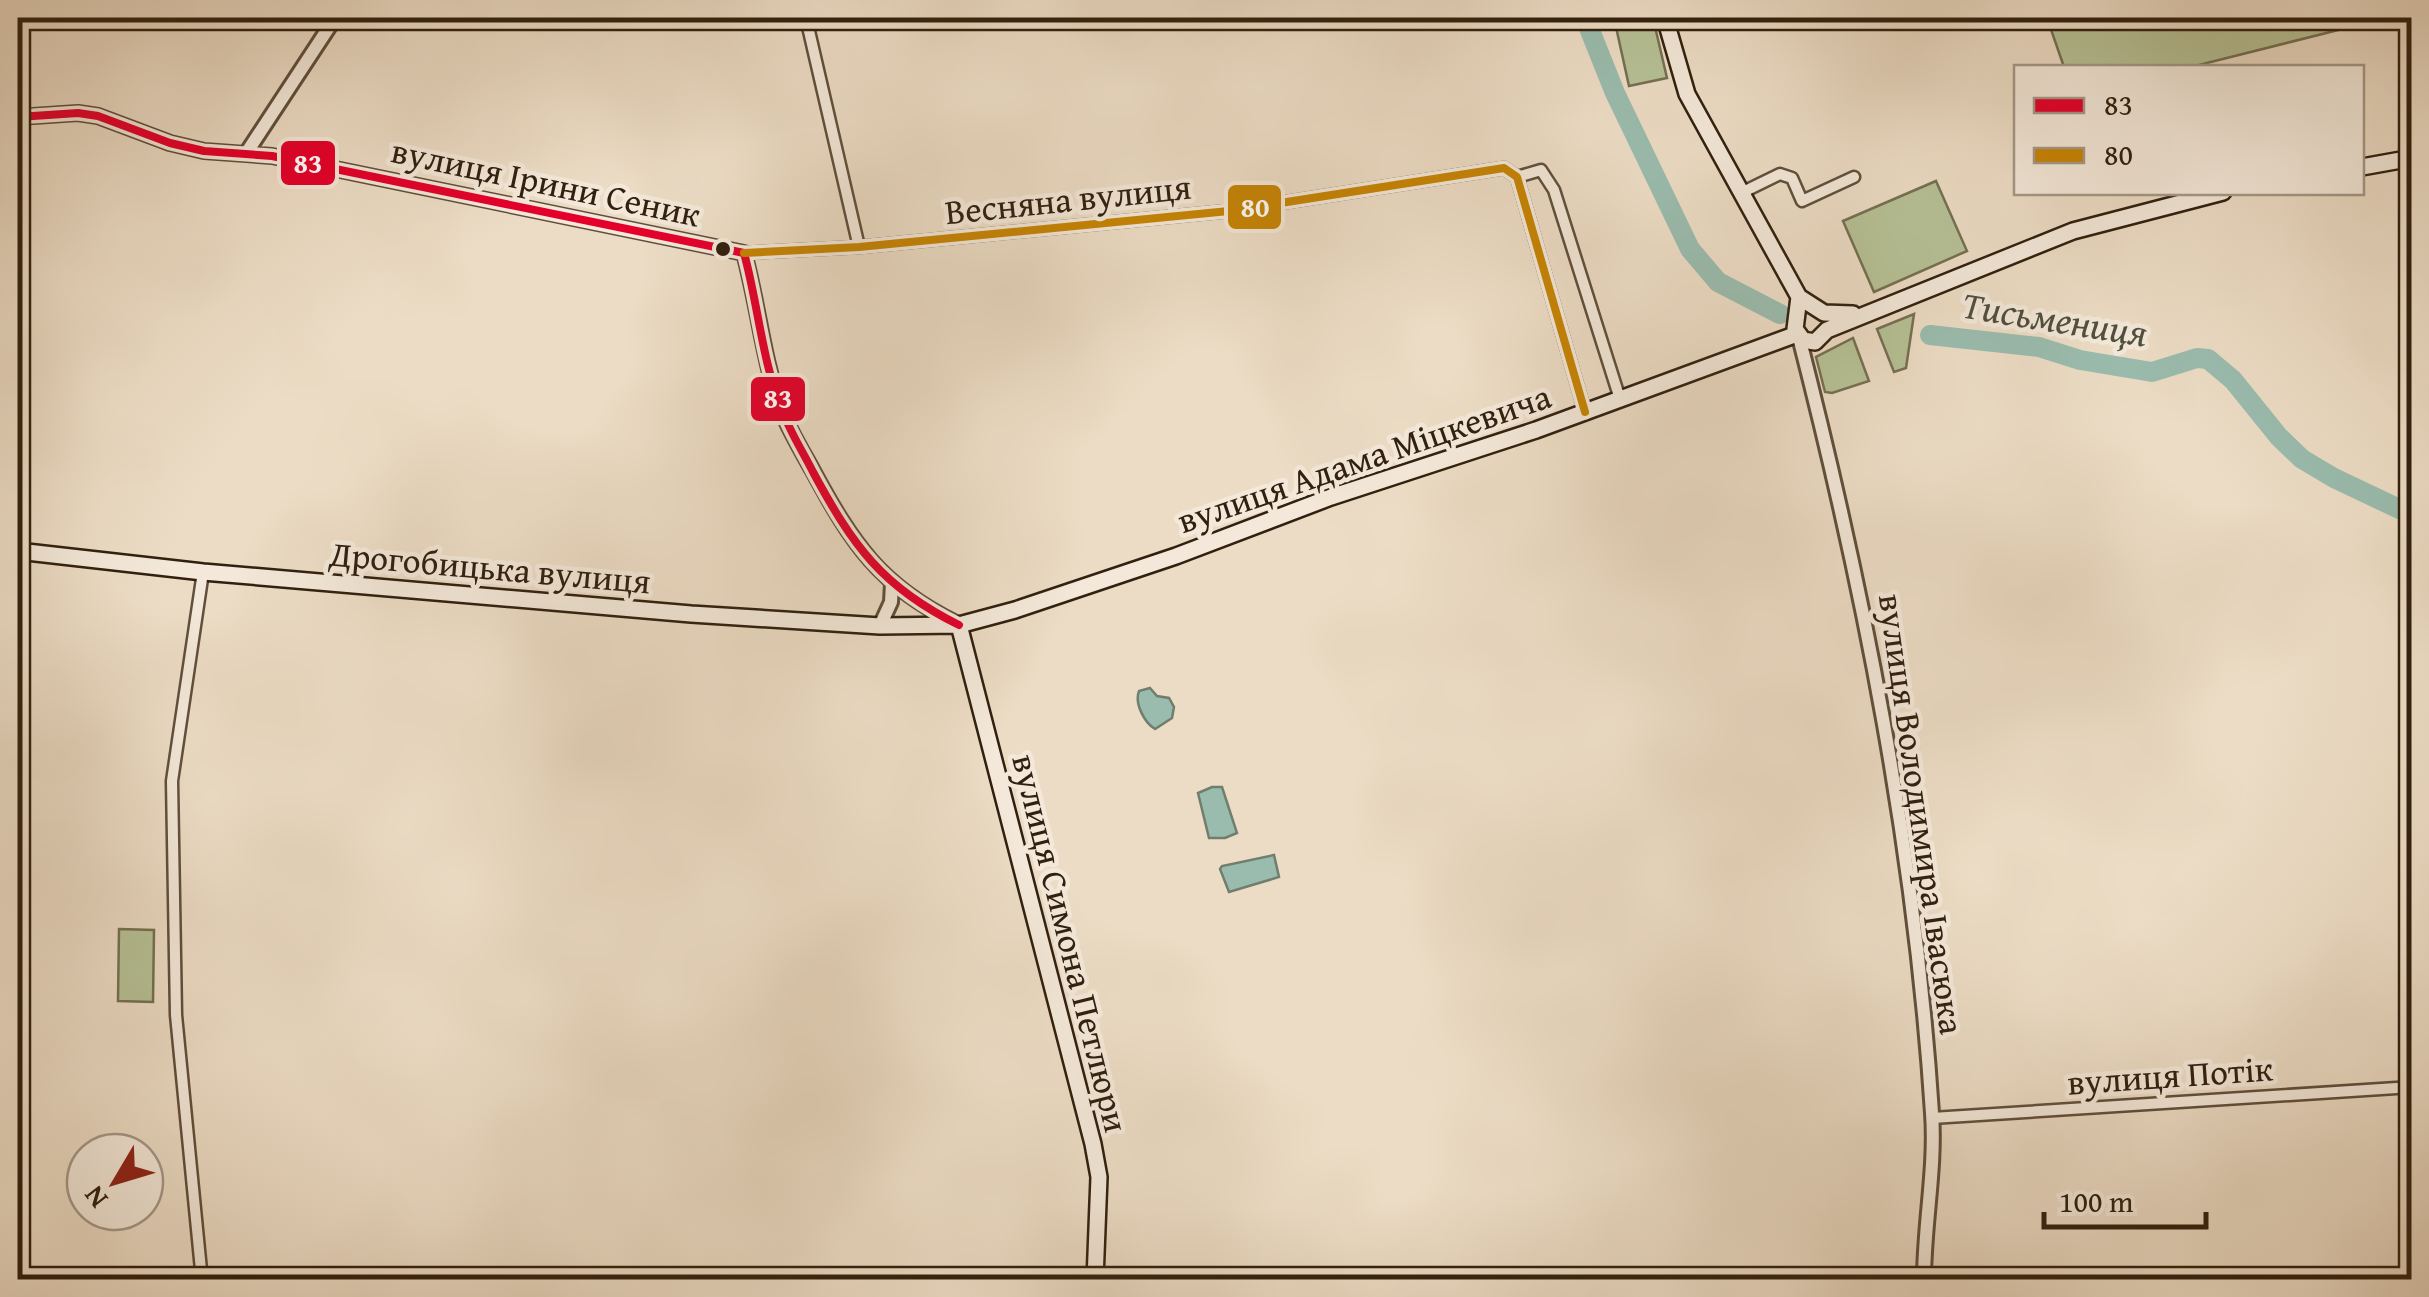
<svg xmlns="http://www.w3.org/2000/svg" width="2429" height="1297" viewBox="0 0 2429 1297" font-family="'Gentium Book Plus',serif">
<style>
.green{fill:#b6c196;stroke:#747052;stroke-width:2.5}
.water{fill:#9abcae;stroke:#707e6e;stroke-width:2.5}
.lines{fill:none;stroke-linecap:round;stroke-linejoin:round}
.river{stroke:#9abcae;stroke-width:20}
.minor-casing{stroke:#604f3c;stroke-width:15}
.tertiary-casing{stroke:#604f3c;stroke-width:18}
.secondary-casing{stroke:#31200f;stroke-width:20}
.minor{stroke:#f3e8d9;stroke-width:10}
.tertiary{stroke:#f3e8d9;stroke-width:12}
.secondary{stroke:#f3e8d9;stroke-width:15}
.bus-1-casing{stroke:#f3e8d9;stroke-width:15}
.bus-2-casing{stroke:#f3e8d9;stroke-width:15}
.bus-1{stroke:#e4002b;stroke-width:8}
.bus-2{stroke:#c68404;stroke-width:8}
.bus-dot{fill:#31200f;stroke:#f3e8d9;stroke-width:4}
.labels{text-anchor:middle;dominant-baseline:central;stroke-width:9;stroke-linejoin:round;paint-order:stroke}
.street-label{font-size:35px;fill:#31200f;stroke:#f3e8d9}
.water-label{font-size:38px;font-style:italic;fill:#504f3f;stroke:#f3e8d9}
.line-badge{stroke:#f3e8d9;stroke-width:4}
.badge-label{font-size:28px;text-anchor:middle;font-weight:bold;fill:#fff}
</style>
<rect width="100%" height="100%" fill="#ecdcc5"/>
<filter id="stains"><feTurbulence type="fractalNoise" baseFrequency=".002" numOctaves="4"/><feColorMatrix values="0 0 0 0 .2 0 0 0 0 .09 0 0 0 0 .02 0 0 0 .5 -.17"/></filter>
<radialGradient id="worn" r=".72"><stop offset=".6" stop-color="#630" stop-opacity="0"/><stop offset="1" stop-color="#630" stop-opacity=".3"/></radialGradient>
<path class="green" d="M1614,18H1653L1667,78L1629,86Z
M2047,18H2386L2191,67H2064Z
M1936,181L1967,251L1874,292L1843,221Z
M1914,314L1906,368L1894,372L1877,329Z
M1853,338L1869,381L1832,393L1825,392L1816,357Z
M119,929L154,930L153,1002L118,1001Z"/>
<path class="water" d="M1150,688L1157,696L1169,698L1174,707L1172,718L1155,729C1145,723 1134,704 1139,691Z
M1212,787H1222L1237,833L1225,838H1209L1198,793Z
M1274,855L1279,877L1229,892L1220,869L1222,866Z"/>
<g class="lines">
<path class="river" d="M1585,18L1615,93L1690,249L1718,282L1780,314
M1930,335L2039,347L2080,360L2152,372L2197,358L2208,359L2233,380L2279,437L2302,459L2334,478L2412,515"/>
<g class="minor-casing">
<path id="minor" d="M806,18L859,247
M1517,177L1541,170L1554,190L1620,399
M1741,193L1780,174L1792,178L1802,201L1854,177
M744,253L859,247L1229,211L1504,168L1517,177L1585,412
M1932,1118L2412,1087
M202,1280L176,1015L172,781L203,572"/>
</g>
<g class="tertiary-casing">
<path id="tertiary" d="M18,117L78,113L98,116L170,143L204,151L272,156L744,253C758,304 763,360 781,409C789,430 802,451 813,471C852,543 880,586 956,623
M247,152L335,18
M1799,337C1864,591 1915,850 1932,1113C1936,1168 1924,1224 1924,1280
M880,626L891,602L892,583"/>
</g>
<g class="secondary-casing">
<path id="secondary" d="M1665,18L1687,94L1799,297L1824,313L1853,314
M2362,167L2412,158
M1799,297L1795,329L1803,340L1815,342L1827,330L2073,231L2223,192
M18,551L203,572L691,614L880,626L959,625L1015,610L1176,556L1331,497L1536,430L1797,334
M959,625L1093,1144L1099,1177L1095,1280"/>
</g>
<use href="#minor" class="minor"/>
<use href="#tertiary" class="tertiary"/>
<use href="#secondary" class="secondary"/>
<g class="bus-1-casing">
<path id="bus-1" d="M18,117L78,113L98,116L170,143L204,151L272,156L744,253C758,304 762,361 782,410C790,432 803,452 813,472C853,546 882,587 959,625"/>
</g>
<g class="bus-2-casing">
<path id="bus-2" d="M744,253L859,247L1229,211L1504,168L1517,177L1585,412"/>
</g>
<use href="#bus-1" class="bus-1"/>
<use href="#bus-2" class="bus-2"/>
</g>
<circle class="bus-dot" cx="723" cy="249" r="9"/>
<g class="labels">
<g class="street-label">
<text transform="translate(546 182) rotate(12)">вулиця Ірини Сеник</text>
<text transform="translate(1068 199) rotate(-6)">Весняна вулиця</text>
<text transform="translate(1364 458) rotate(-19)">вулиця Адама Міцкевича</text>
<text transform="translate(490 567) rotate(5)">Дрогобицька вулиця</text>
<text transform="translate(1922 814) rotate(82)">вулиця Володимира Івасюка</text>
<text transform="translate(1071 943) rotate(76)">вулиця Симона Петлюри</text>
<text transform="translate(2170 1075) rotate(-4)">вулиця Потік</text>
</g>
<g class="water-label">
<text transform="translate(2055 318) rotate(9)">Тисьмениця</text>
</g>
</g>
<g class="line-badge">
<rect x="279" y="139" width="58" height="48" rx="10" fill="#e4002b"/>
<rect x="1226" y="183" width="57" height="48" rx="10" fill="#c68404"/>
<rect x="749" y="375" width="58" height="48" rx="10" fill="#e4002b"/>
</g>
<g class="badge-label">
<text x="308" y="173">83</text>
<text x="1255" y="217">80</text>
<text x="778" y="408">83</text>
</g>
<rect width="2429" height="1297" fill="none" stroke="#ecdcc5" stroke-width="60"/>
<rect x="20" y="20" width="2389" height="1257" fill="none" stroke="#31200f" stroke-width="5"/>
<rect x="30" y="30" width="2369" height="1237" fill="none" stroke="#31200f" stroke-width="2.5"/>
<rect x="2014" y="65" width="350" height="130" fill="#f3e8d9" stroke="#a59888" stroke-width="2.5"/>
<rect x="2034" y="98" width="50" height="15" fill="#e4002b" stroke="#a59888" stroke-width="2.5"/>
<text x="2104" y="115" font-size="30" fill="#31200f">83</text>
<rect x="2034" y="148" width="50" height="15" fill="#c68404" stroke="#a59888" stroke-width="2.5"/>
<text x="2104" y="165" font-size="30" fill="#31200f">80</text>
<g transform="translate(115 1182) rotate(232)"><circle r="48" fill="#f3e8d9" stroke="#a59888" stroke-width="2.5"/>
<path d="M0-8L18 38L0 25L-18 38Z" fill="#8f2418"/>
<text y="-15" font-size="28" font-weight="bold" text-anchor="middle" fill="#31200f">N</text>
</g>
<path d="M2044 1212v15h162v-15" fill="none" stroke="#31200f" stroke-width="5"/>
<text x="2059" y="1212" font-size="30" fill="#31200f" stroke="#f3e8d9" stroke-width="8" paint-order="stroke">100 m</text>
<rect width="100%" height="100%" filter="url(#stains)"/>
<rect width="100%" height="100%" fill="url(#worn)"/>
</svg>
